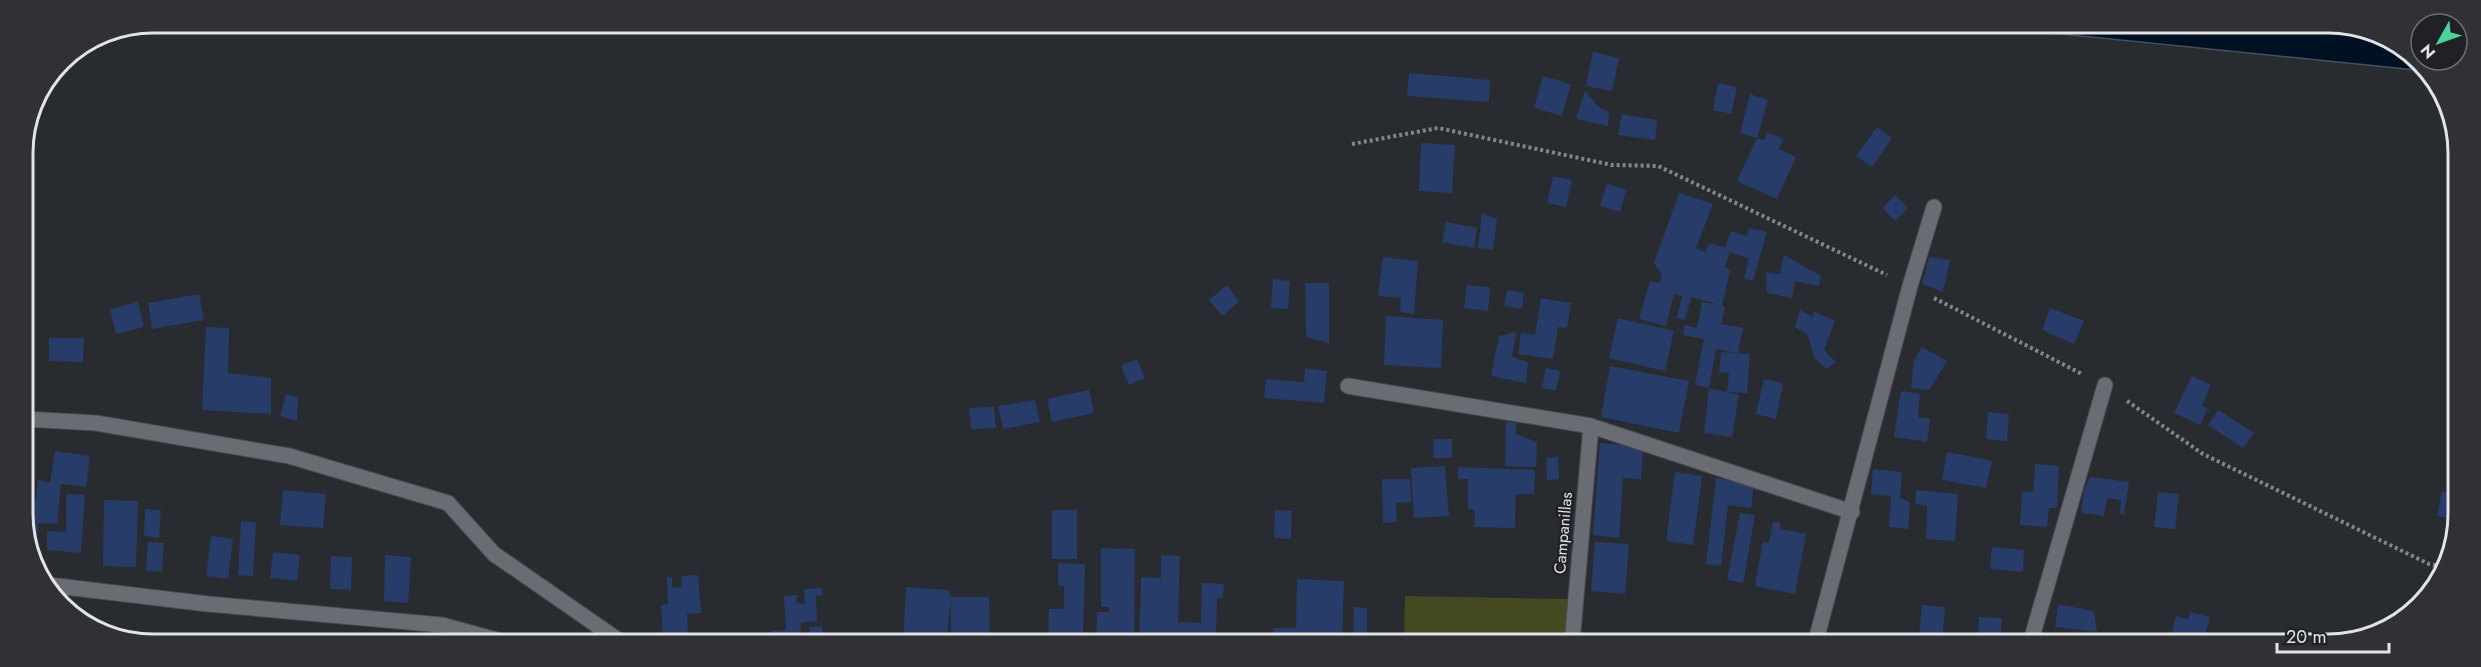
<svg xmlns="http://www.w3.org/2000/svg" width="2481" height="667" viewBox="0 0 2481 667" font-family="Jost,sans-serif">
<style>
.green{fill:#444921}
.water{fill:#001123;stroke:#44505e;stroke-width:1.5}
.building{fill:#283c69}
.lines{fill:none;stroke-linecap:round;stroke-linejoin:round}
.minor-casing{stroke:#47494e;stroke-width:17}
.path{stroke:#83868a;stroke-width:4;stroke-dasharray:3 3;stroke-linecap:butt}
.minor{stroke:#696c72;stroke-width:15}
.labels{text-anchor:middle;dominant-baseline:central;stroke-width:4.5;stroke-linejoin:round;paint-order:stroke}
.street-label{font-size:16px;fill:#e2e4e7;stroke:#1f2126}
.rim{fill:none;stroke:#e2e4e7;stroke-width:3}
</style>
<rect width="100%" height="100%" fill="#282b30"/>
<path class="green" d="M1405,596L1568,599L1567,643H1404Z"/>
<path class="water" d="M1972,25H2354L2420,61L2426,71Z"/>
<path class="building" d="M1593,52L1619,58L1612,91L1586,86Z
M1409,73L1490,80L1489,102L1407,96Z
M1543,76L1571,84L1562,116L1534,108Z
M1718,83L1737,87L1731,114L1713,110Z
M1585,91L1600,108L1609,112L1608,126L1576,119Z
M1750,94L1768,100L1757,138L1740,133Z
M1622,114L1657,120L1655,140L1618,135Z
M1877,127L1892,138L1872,167L1856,156Z
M1767,132L1783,139L1779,149L1796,157L1777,199L1737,181L1757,138L1764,140Z
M1421,143L1455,145L1452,193L1419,191Z
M1553,176L1572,180L1566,207L1547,203Z
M1607,183L1626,190L1620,212L1600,206Z
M1679,193L1713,204L1696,248L1705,252L1709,243L1725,248L1731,231L1747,236L1749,228L1767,232L1753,281L1744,279L1749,259L1730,252L1725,267L1730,271L1722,305L1725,307L1721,324L1743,328L1738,353L1716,349L1709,388L1695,385L1704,339L1683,335L1685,325L1697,328L1702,302L1720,305L1691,297L1685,320L1677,318L1682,296L1674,294L1666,326L1639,319L1650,281L1659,283L1662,275L1654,263Z
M1895,195L1908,208L1895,221L1882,208Z
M1482,213L1497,219L1493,250L1478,248Z
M1446,222L1477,228L1474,248L1442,242Z
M1784,255L1821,276L1819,286L1795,281L1792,298L1767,293L1766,272L1780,274Z
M1383,257L1418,261L1414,314L1400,312L1401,298L1378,296Z
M1929,257L1950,260L1943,292L1922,284Z
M1273,279L1290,281L1288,309L1271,308Z
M1305,283H1329V343L1306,337Z
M1227,285L1239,302L1222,316L1209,300Z
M1467,285L1490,287L1488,311L1464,308Z
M1507,290L1524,293L1522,309L1504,306Z
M199,294L204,320L152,329L148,303Z
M1541,298L1571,303L1567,328L1558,327L1553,359L1518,354L1521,333L1535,335Z
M138,302L144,327L116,334L110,309Z
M2050,308L2084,321L2074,344L2042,330Z
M1800,310L1813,317V311L1835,321L1824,350L1836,362L1827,369L1815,359L1807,334L1795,327Z
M1386,316L1443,320L1441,368L1384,365Z
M1618,318L1674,331L1665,371L1609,358Z
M206,327L229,328L228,373L271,378V414L202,410Z
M1516,332L1512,357L1528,362L1526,383L1491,376L1499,336Z
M49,338H84L83,362L49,361Z
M1922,347L1947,361L1929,390L1911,388L1914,360Z
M1721,352L1750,354L1747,393L1727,392L1729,373L1719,372Z
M1137,359L1145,378L1129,385L1121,366Z
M1610,366L1689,381L1679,433L1601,417Z
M1305,368L1327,371L1324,403L1264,398L1266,379L1304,382Z
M1546,368L1560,371L1556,391L1542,388Z
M2192,376L2211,385L2202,406L2208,408L2200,425L2174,413Z
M1764,379L1783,383L1776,419L1756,414Z
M1709,388L1739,395L1732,437L1704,433Z
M1089,390L1094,413L1052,422L1047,399Z
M1901,391L1920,394L1918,417L1930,419L1927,442L1894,437Z
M286,394L298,397L297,421L280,416Z
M1035,400L1040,422L1003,429L998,406Z
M994,407L996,428L971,429L969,408Z
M2218,410L2254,433L2243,448L2208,425Z
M1988,412L2009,414L2007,441L1986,439Z
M1506,422L1516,423V434L1537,442L1536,467L1505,466Z
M1434,439H1452V458H1433Z
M1600,443L1643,447L1641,479L1623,478L1619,538L1593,535Z
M55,451L90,456L86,487L61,484L57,524L38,523L37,546L28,545L25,540L26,500H36L38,480L50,483Z
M1947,452L1992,461L1986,488L1942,480Z
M1558,457L1559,479L1547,480L1546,458Z
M2035,464L2059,466L2057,508H2049L2047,527L2020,525L2022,492H2033Z
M1445,466L1449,516L1414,518L1411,468Z
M1458,467L1535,470L1534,494H1516L1515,528L1474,527L1475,510L1468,509V479H1458Z
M1873,469L1902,472L1900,498L1910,502L1908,529L1889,527L1891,496L1871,494Z
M1675,472L1702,476L1693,545L1666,541Z
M2090,477L2129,482L2124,515L2120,513L2121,500L2107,498L2104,516L2081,513L2084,491Z
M1716,478L1754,483L1751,508L1728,505L1721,566L1706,564Z
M1382,479H1410L1411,502L1396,503L1397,522L1383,523Z
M283,490L326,494L323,528L280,525Z
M1916,490L1958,494L1955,541L1926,539L1927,506L1915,504Z
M2442,491L2456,494V520L2437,516Z
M2158,492L2179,494L2175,529L2154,527Z
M66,494L85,495L81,553L47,550V531L66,532Z
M104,500L138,501L136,567L103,566Z
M145,509L161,510L159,538L144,536Z
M1052,510H1077V559H1052Z
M1275,510L1292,511L1291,539L1274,538Z
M1740,513L1755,515L1743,583L1727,580Z
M241,521L256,522L253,576L238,575Z
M1773,522H1779L1781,529L1806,534L1795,594L1755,586L1763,542L1769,543Z
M211,536L233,539L228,579L206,576Z
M148,542L164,543L162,572L146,571Z
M1595,542L1629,544L1625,594L1591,591Z
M1992,547L2024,550L2023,572L1990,569Z
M1101,548L1135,549L1134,643H1096L1097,612H1109V607H1101Z
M273,552L300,555L297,581L270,578Z
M385,555L411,557L408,603L384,601Z
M1161,555L1180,556L1178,622L1201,623L1202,583L1224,584L1223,598H1217L1216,638L1182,637V643H1139L1141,577L1161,578Z
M331,556L352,557L351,590L330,589Z
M1058,563L1085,564L1083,643H1048L1049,609H1064V586H1058Z
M698,575L701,613L687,614L688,637L663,638L661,605L668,604L667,577L672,578V588L682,587L681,576Z
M1297,579L1344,581L1342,643H1273V628H1296Z
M906,587L948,590L951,597H989L990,643H951V599L946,643H903Z
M822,588L823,595L816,596L817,621L801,623L800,635L787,636L788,643H772L771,631L786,630L784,596L797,595L796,603L805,604L804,589Z
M2058,604L2094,611L2097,632L2055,627Z
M1922,605L1945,607L1942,644H1918Z
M1354,607L1367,608V643H1353Z
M2190,612L2210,617L2206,632L2236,640L2235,644H2169L2176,616L2188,619Z
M1979,617L2002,618L2000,644H1977Z
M822,626L824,643H811L809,627Z
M1249,634H1263L1262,643H1249Z"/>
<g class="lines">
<g class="minor-casing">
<path id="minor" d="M1348,386L1591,426L1852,512
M24,419L96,423L289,456L448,503L494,554L621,642
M49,585L208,604L442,625L504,642
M1572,643L1591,426
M1815,644L1910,286L1934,207
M2030,644L2105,385"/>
</g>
<path class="path" d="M1352,144L1438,128L1612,165L1658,166L1887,275
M1934,298L2082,374
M2127,401L2203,454L2429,564L2441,566"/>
<use href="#minor" class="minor"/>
</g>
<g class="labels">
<g class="street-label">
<text transform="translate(1563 533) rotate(-85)">Campanillas</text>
</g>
</g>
<path d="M0 0H2481V667H0ZM153 33H2328A120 120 0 0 1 2448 153V514A120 120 0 0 1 2328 634H153A120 120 0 0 1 33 514V153A120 120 0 0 1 153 33Z" fill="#2f3135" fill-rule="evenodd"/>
<path class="rim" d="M153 33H2328A120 120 0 0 1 2448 153V514A120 120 0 0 1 2328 634H153A120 120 0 0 1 33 514V153A120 120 0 0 1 153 33Z"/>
<g transform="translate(2439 42) rotate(230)"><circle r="28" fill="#1f2126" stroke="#6d6f73" stroke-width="1.5"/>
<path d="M0-4.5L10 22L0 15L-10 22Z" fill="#4cd39b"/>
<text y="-9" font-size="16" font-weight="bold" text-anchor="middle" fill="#e2e4e7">N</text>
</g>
<path d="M2277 643v9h112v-9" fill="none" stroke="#e2e4e7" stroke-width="3"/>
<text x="2286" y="643" font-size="18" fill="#e2e4e7" stroke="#1f2126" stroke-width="4.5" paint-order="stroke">20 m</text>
</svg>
